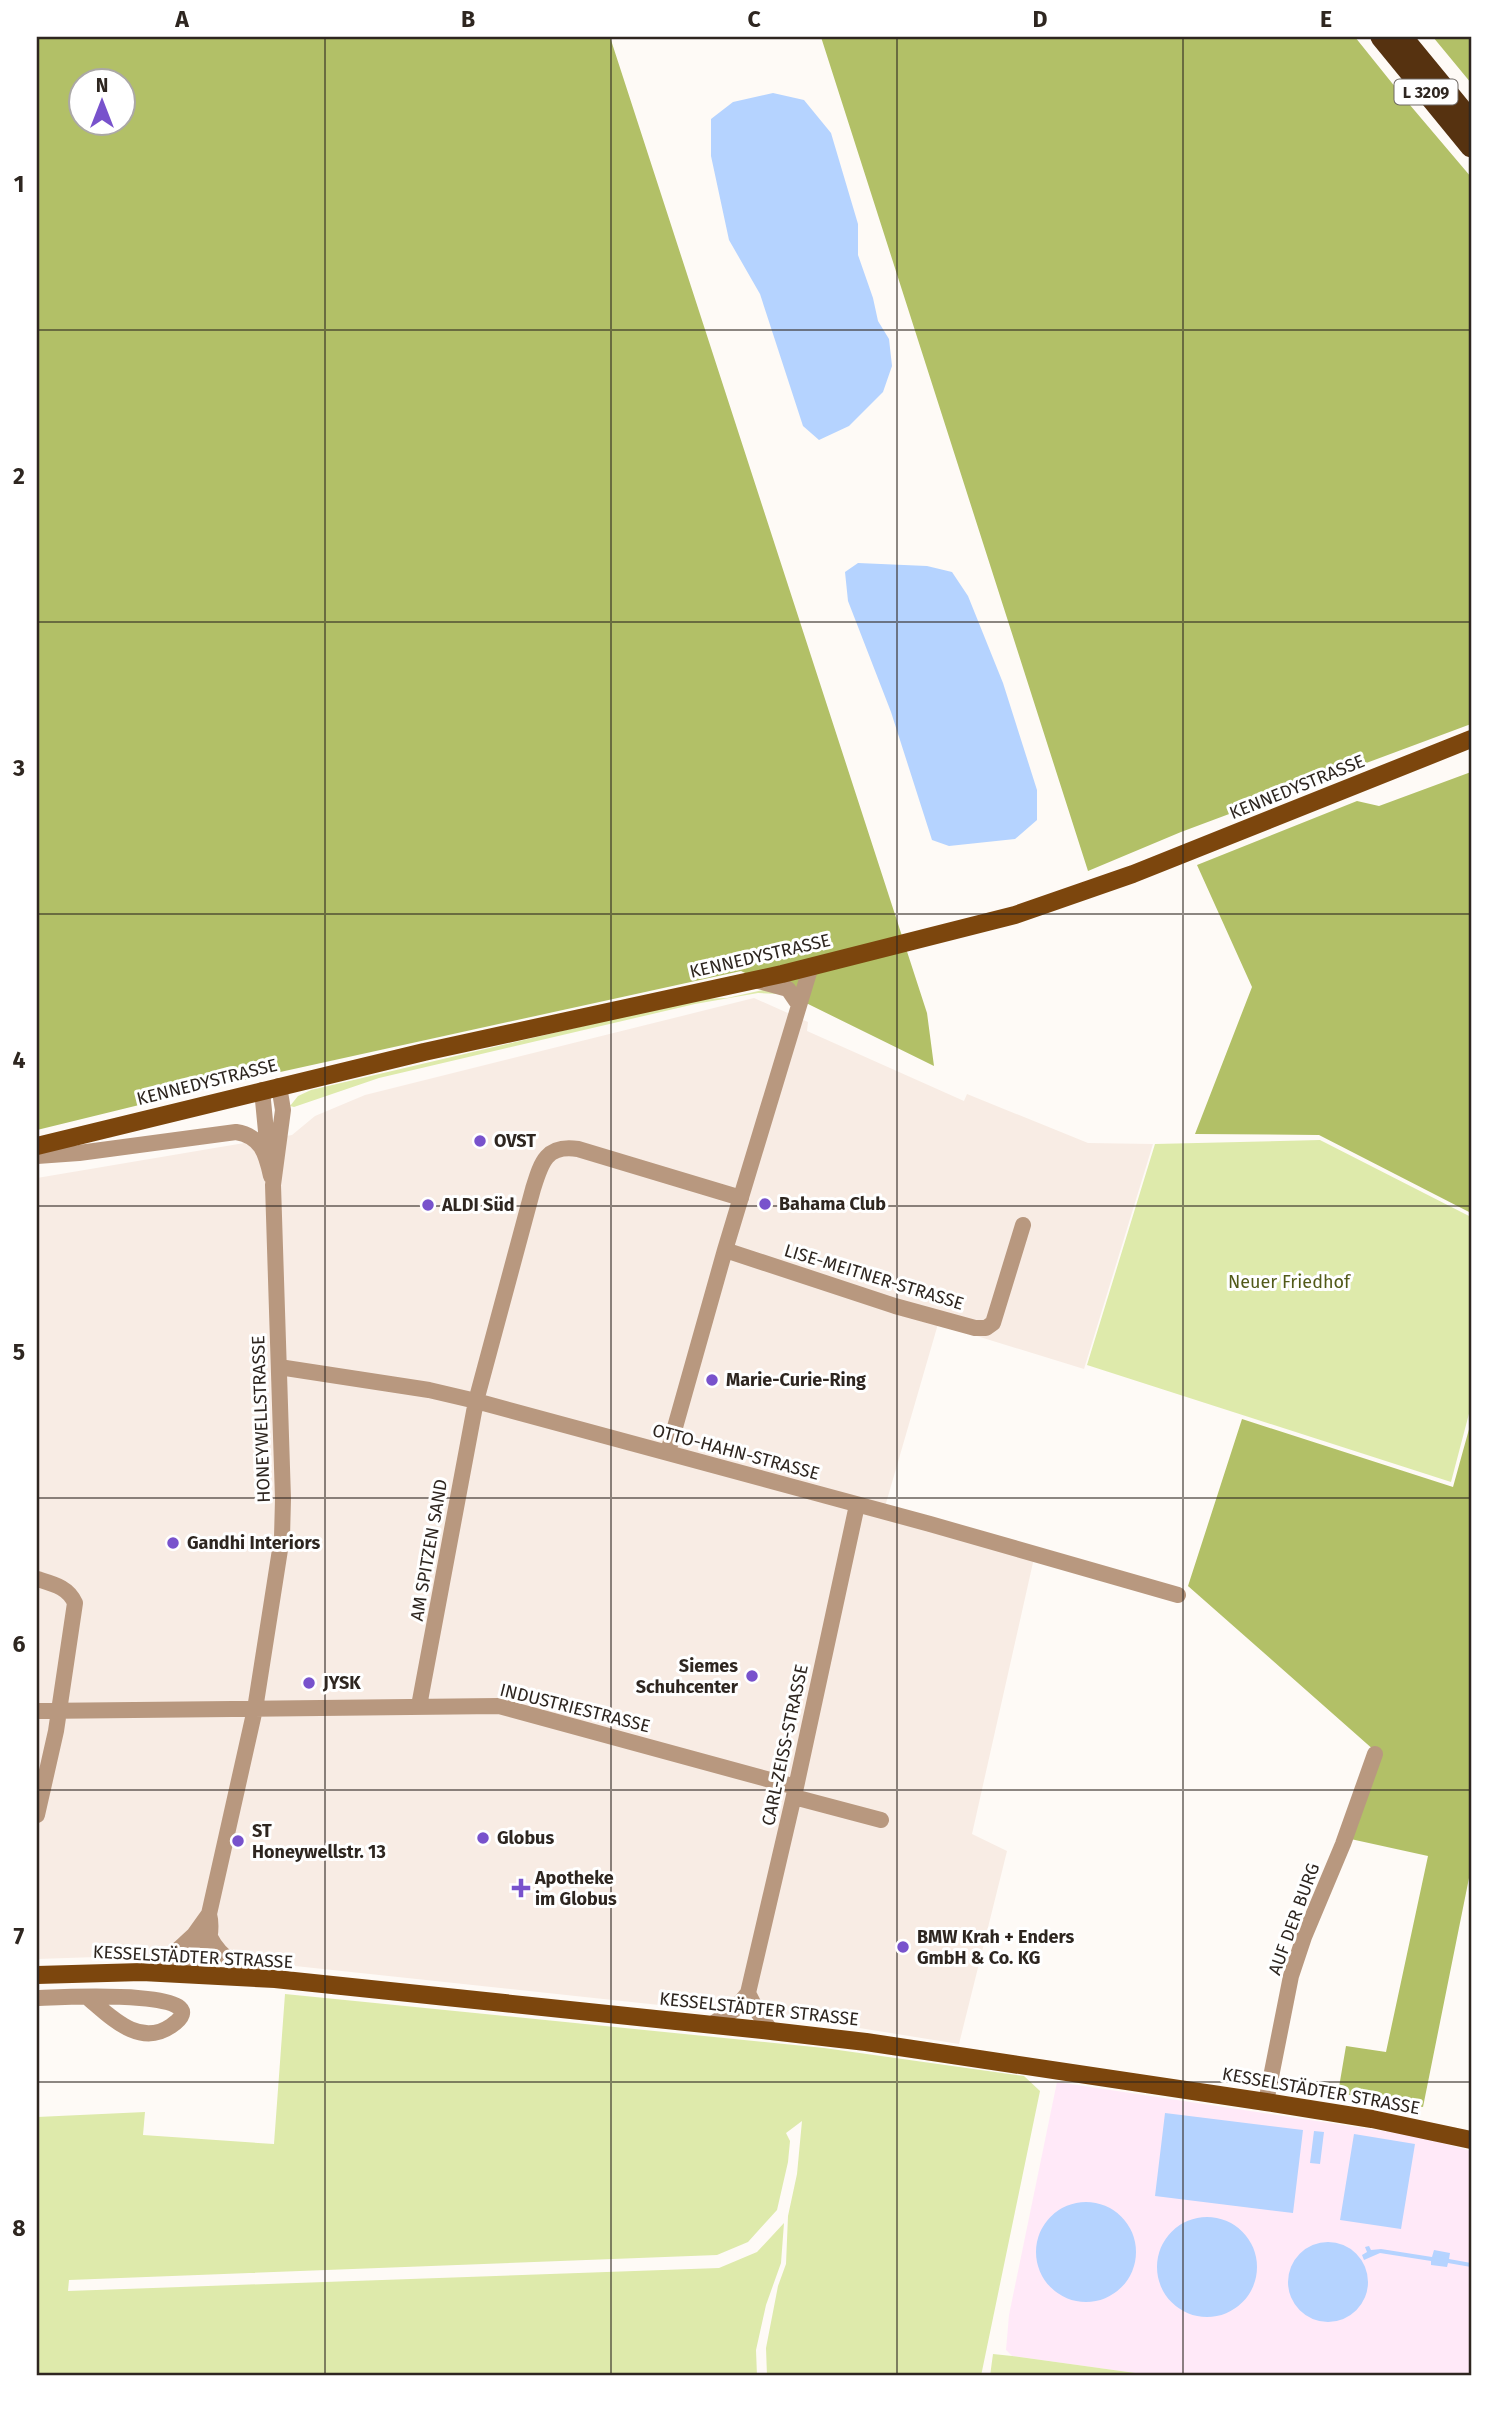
<svg xmlns="http://www.w3.org/2000/svg" width="1508" height="2413" viewBox="0 0 1508 2413" font-family="'Fira Sans',sans-serif">
<style>
.built{fill:#f8ece4}
.industrial{fill:#ffe9f8}
.green{fill:#deeaab}
.forest{fill:#b2c067;fill-rule:evenodd}
.water{fill:#b5d3ff}
.lines{fill:none;stroke-linecap:round;stroke-linejoin:round}
.minor{stroke:#b8987f;stroke-width:16}
.major{stroke:#7c460d;stroke-width:18}
.highway{stroke:#563210;stroke-width:21}
.grid{fill:none;stroke:#2e2620;stroke-width:2;stroke-opacity:0.55}
.poi-dot{fill:#7852cc;stroke:#fff;stroke-width:2.5}
.labels{text-anchor:middle;dominant-baseline:central;stroke-width:6;stroke-linejoin:round;paint-order:stroke}
.shield{fill:#fff;stroke:#6d6763;stroke-width:2}
.shield-label{font-size:16px;font-weight:bold;fill:#2e2620}
.street-label{font-size:18px;fill:#2e2620;stroke:#fff}
.poi-label{font-size:18px;font-weight:bold;fill:#2e2620;stroke:#fff;text-anchor:start}
.park-label{font-size:18px;fill:#525a19;stroke:#fff}
.neatline{fill:none;stroke:#2e2620;stroke-width:2.5}
.grid-label{font-size:23px;text-anchor:middle;font-weight:bold;fill:#2e2620}
</style>
<rect width="100%" height="100%" fill="#fefaf6"/>
<path class="built" d="M754,998L808,1022L807,1031L964,1101L967,1094L1088,1143L1153,1144L1084,1369L938,1324L882,1517L1034,1558L972,1834L1007,1851L959,2044L828,2023L267,1963L127,1956L37,1959V1178L292,1135L315,1116L365,1095Z"/>
<path class="industrial" d="M1057,2082L1417,2136L1471,2151V2376H1157L1012,2356L1006,2350L1009,2315Z"/>
<path class="green" d="M767,989L780,994L758,993L695,1004L379,1078L294,1107L290,1106L298,1096L311,1090L698,999L727,998Z
M1320,1140L1471,1217V1406L1451,1482L1087,1365L1155,1144Z
M285,1994L824,2048L1024,2076L1040,2091L981,2376H767L766,2348L778,2286L786,2264L788,2216L797,2174L802,2121L786,2133L790,2141L788,2162L777,2210L748,2242L717,2255L69,2280L68,2291L719,2268L757,2252L784,2223L781,2263L766,2305L756,2350L757,2376H37V2117L145,2112L143,2135L274,2144Z
M993,2354L1012,2356L1157,2376H990Z"/>
<path class="forest" d="M37,37H610L927,1013L934,1066L741,971L225,1084L37,1130ZM80,80H122V122H80Z
M821,37H1355L1404,98L1471,177V724L1181,832L1088,871Z
M1433,37H1471V83Z
M1471,772V1213L1319,1135L1195,1134L1252,987L1197,865L1357,801L1379,806Z
M1242,1419L1453,1487L1471,1422V1878H1469L1423,2107L1338,2093L1346,2046L1386,2052L1428,1856L1346,1838L1375,1751L1188,1586Z"/>
<path class="water" d="M773,93L804,100L831,133L858,224V255L873,298L878,321L889,339L892,366L883,392L849,426L819,440L803,426L760,294L729,240L711,156V119L733,102Z
M858,563L927,566L952,572L968,596L1003,683L1037,790V820L1015,839L949,846L932,840L891,712L848,601L845,572Z
M1165,2113L1303,2130L1293,2213L1155,2196Z
M1314,2131L1324,2132L1320,2164L1310,2163Z
M1354,2134L1415,2144L1401,2229L1340,2220Z
M1036 2252a50 50 0 1 1 100 0a50 50 0 1 1-100 0Z
M1157 2267a50 50 0 1 1 100 0a50 50 0 1 1-100 0Z
M1288 2282a40 40 0 1 1 80 0a40 40 0 1 1-80 0Z
M1369,2246L1371,2250L1381,2249L1432,2257L1434,2250L1450,2253L1449,2259L1471,2263V2267L1448,2263L1447,2267L1431,2265V2261L1380,2253L1364,2260L1362,2255L1367,2252L1365,2247Z"/>
<g class="lines">
<path class="minor" d="M755,980L788,989L799,1005
M262,1090L268,1152
M37,1156L79,1153L236,1132C261,1136 266,1153 271,1176
M725,1250L895,1306L975,1328H986L993,1323L1023,1225
M279,1367L429,1390L476,1401L930,1524L1178,1595
M668,1452L725,1250L811,966
M37,1579C53,1584 68,1587 75,1603L56,1731L37,1815
M419,1706L476,1401L533,1189C541,1163 546,1144 578,1149L741,1198
M37,1711L499,1706L796,1787
M794,1797L881,1820
M210,1937C221,1959 240,1968 263,1975
M142,1972L168,1959L194,1935
M190,1974L194,1935L209,1914
M201,1974C205,1955 214,1933 209,1914L255,1709L282,1537L283,1499L273,1185L283,1110L279,1086
M748,1993L757,2011L771,2031
M37,1998C47,1998 228,1987 171,2026C139,2048 110,2016 87,1997
M711,2025L735,2009L748,1993L796,1787L857,1505
M1266,2102L1291,1976L1304,1937L1343,1844L1375,1754"/>
<path class="major" d="M37,1146L424,1052L782,974L1015,915L1133,874L1471,739
M37,1975L142,1972L275,1979L771,2031L866,2042L1266,2102L1372,2119L1471,2140"/>
<path class="highway" d="M1381,37L1471,147
M1402,37L1471,121"/>
</g>
<path class="grid" d="M325,37V2376M611,37V2376M897,37V2376M1183,37V2376M37,330H1471M37,622H1471M37,914H1471M37,1206H1471M37,1498H1471M37,1790H1471M37,2082H1471"/>
<g class="poi-dot">
<circle cx="480" cy="1141" r="7"/>
<circle cx="765" cy="1204" r="7"/>
<circle cx="428" cy="1205" r="7"/>
<circle cx="712" cy="1380" r="7"/>
<circle cx="173" cy="1543" r="7"/>
<circle cx="752" cy="1676" r="7"/>
<circle cx="309" cy="1683" r="7"/>
<circle cx="483" cy="1838" r="7"/>
<circle cx="238" cy="1841" r="7"/>
<path d="M517.5 1877.5h7v7h7v7h-7v7h-7v-7h-7v-7h7z"/>
<circle cx="903" cy="1947" r="7"/>
</g>
<g class="labels">
<rect class="shield" x="1394.5" y="79.5" width="63" height="25" rx="5"/>
<g class="shield-label">
<text x="1426" y="92">L 3209</text>
</g>
<g class="street-label">
<text transform="translate(1297 787) rotate(-22)">KENNEDYSTRASSE</text>
<text transform="translate(760 956) rotate(-13)">KENNEDYSTRASSE</text>
<text transform="translate(207 1082) rotate(-14)">KENNEDYSTRASSE</text>
<text transform="translate(874 1277) rotate(17)">LISE-MEITNER-STRASSE</text>
<text transform="translate(261 1419) rotate(-92)">HONEYWELLSTRASSE</text>
<text transform="translate(736 1452) rotate(15)">OTTO-HAHN-STRASSE</text>
<text transform="translate(429 1550) rotate(-80)">AM SPITZEN SAND</text>
<text transform="translate(575 1708) rotate(14)">INDUSTRIESTRASSE</text>
<text transform="translate(785 1745) rotate(-78)">CARL-ZEISS-STRASSE</text>
<text transform="translate(1294 1919) rotate(-70)">AUF DER BURG</text>
<text transform="translate(193 1957) rotate(3)">KESSELSTÄDTER STRASSE</text>
<text transform="translate(759 2009) rotate(6)">KESSELSTÄDTER STRASSE</text>
<text transform="translate(1321 2091) rotate(10)">KESSELSTÄDTER STRASSE</text>
</g>
<g class="poi-label">
<text x="494" y="1141">OVST</text>
<text x="779" y="1204">Bahama Club</text>
<text x="442" y="1205">ALDI Süd</text>
<text x="726" y="1380">Marie-Curie-Ring</text>
<text x="187" y="1543">Gandhi Interiors</text>
<text x="738" y="1666" text-anchor="end">Siemes<tspan x="738" dy="21">Schuhcenter</tspan></text>
<text x="323" y="1683">JYSK</text>
<text x="252" y="1831">ST<tspan x="252" dy="21">Honeywellstr. 13</tspan></text>
<text x="497" y="1838">Globus</text>
<text x="535" y="1878">Apotheke<tspan x="535" dy="21">im Globus</tspan></text>
<text x="917" y="1937">BMW Krah + Enders<tspan x="917" dy="21">GmbH &amp; Co. KG</tspan></text>
</g>
<g class="park-label">
<text x="1289" y="1282">Neuer Friedhof</text>
</g>
</g>
<rect width="1508" height="2413" fill="none" stroke="#ffffff" stroke-width="77"/>
<g transform="translate(102 102)"><circle r="33" fill="#ffffff" stroke="#aba8a6" stroke-width="2"/>
<path d="M0-5L12 26L0 18L-12 26Z" fill="#7852cc"/>
<text y="-10" font-size="19" font-weight="bold" text-anchor="middle" fill="#2e2620">N</text>
</g>
<rect x="38" y="38" width="1432" height="2336" class="neatline"/>
<g class="grid-label">
<text x="182" y="27">A</text>
<text x="468" y="27">B</text>
<text x="754" y="27">C</text>
<text x="1040" y="27">D</text>
<text x="1326" y="27">E</text>
<text x="19" y="192">1</text>
<text x="19" y="484">2</text>
<text x="19" y="776">3</text>
<text x="19" y="1068">4</text>
<text x="19" y="1360">5</text>
<text x="19" y="1652">6</text>
<text x="19" y="1944">7</text>
<text x="19" y="2236">8</text>
</g>
</svg>
